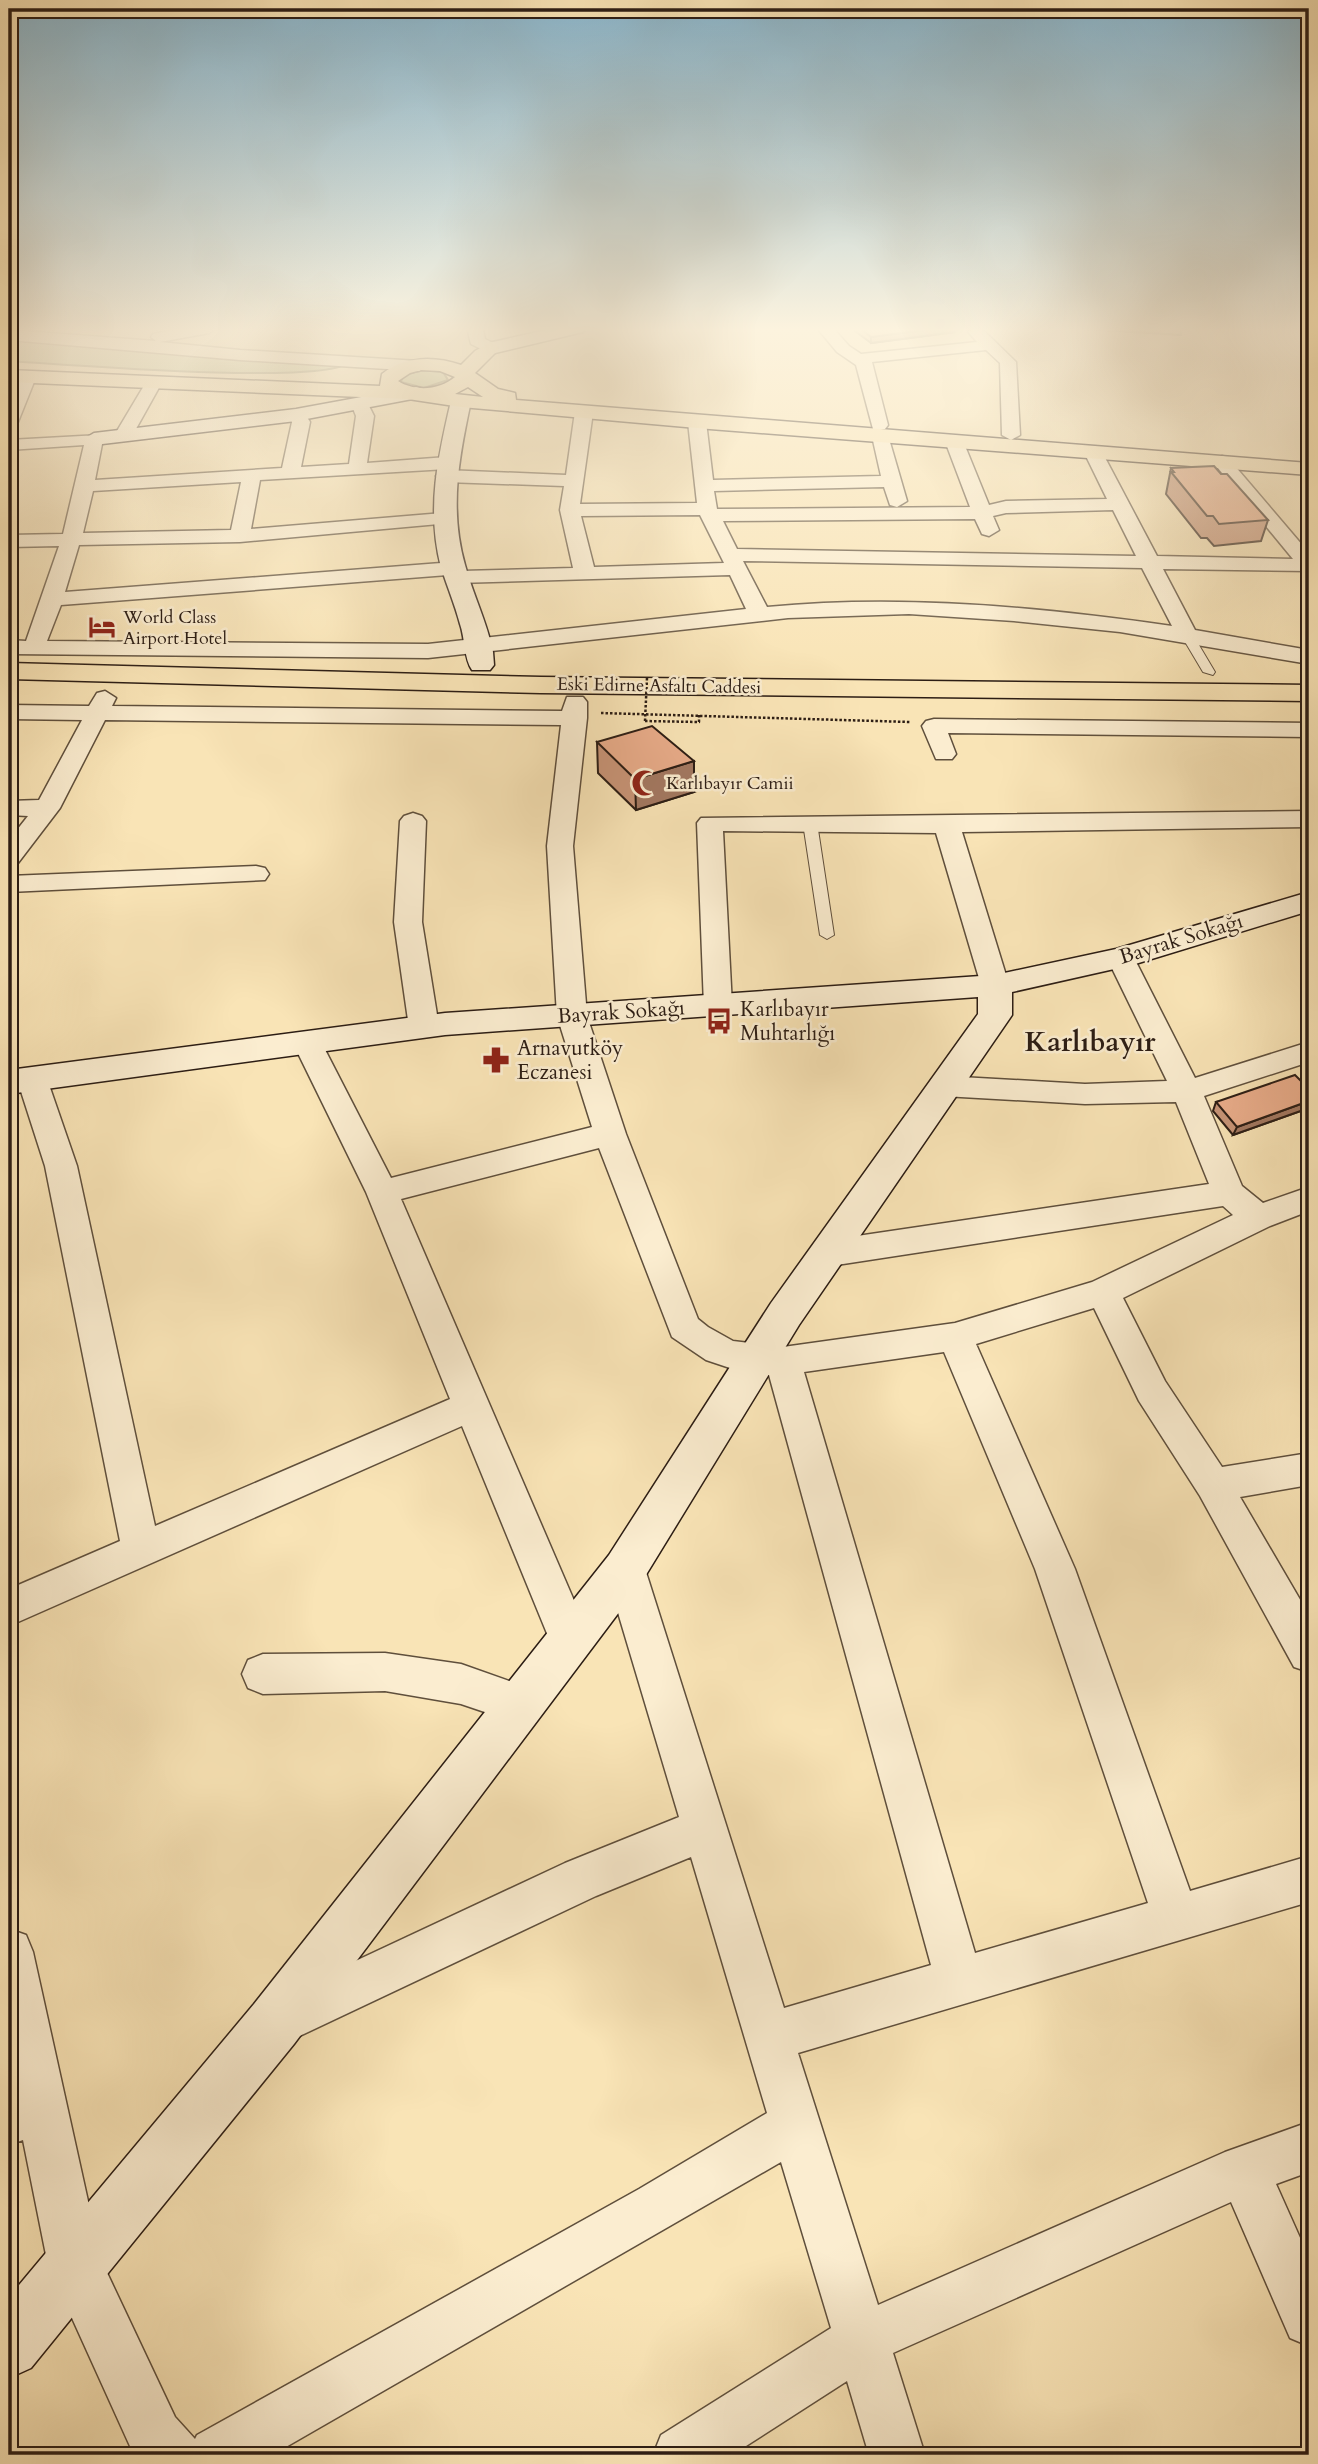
<svg xmlns="http://www.w3.org/2000/svg" width="1318" height="2464" viewBox="0 0 1318 2464" font-family="Cardo,serif">
<style>
.green{fill:#b9c591;stroke:#727152;stroke-width:2}
.lines{fill:none;stroke-linecap:round;stroke-linejoin:round}
.lane-casing{stroke:#5f4f3c;stroke-width:2}
.street-casing{stroke:#5f4f3c;stroke-width:3}
.secondary-casing{stroke:#2c1d14;stroke-width:3}
.primary-casing{stroke:#2c1d14;stroke-width:3}
.highway-casing{stroke:#2c1d14;stroke-width:3}
.path{stroke:#2c1d14;stroke-width:2.5;stroke-dasharray:2.5 2;stroke-linecap:butt}
.lane{fill:#fbedd0;fill-rule:evenodd}
.street{fill:#fbedd0;fill-rule:evenodd}
.secondary{fill:#fbedd0;fill-rule:evenodd}
.primary{fill:#f9e4b6;fill-rule:evenodd}
.highway{fill:#f9e4b6;fill-rule:evenodd}
.path-bridge{stroke:#2c1d14;stroke-width:2.5;stroke-dasharray:2.5 2;stroke-linecap:butt}
.wall{fill:#c89477;stroke:#2c1d14;stroke-width:2}
.shaded-wall{fill:#a37861;stroke:#2c1d14;stroke-width:2}
.building{fill:#e9ac8a;stroke:#2c1d14;stroke-width:2}
.labels{text-anchor:middle;dominant-baseline:central;stroke-width:5;stroke-linejoin:round;paint-order:stroke}
.far-poi-label{font-size:18px;fill:#2c1d14;stroke:#fbedd0;text-anchor:start}
.far-street-label{font-size:18px;fill:#2c1d14;stroke:#fbedd0}
.street-label{font-size:21px;fill:#2c1d14;stroke:#fbedd0}
.poi-label{font-size:21px;fill:#2c1d14;stroke:#fbedd0;text-anchor:start}
.district-label{font-size:28px;font-weight:bold;fill:#2c1d14;stroke:#fbedd0}
</style>
<rect width="100%" height="100%" fill="#f9e4b6"/>
<filter id="stains"><feTurbulence type="fractalNoise" baseFrequency=".00286" numOctaves="4"/><feColorMatrix values="0 0 0 0 .2 0 0 0 0 .09 0 0 0 0 .02 0 0 0 .5 -.17"/></filter>
<radialGradient id="worn" r=".72"><stop offset=".6" stop-color="#630" stop-opacity="0"/><stop offset="1" stop-color="#630" stop-opacity=".3"/></radialGradient>
<path class="green" d="M9,337L350,362C323,386 59,364 9,361Z
M421,370L443,372L448,380L424,388L401,382L403,376Z"/>
<g class="lines">
<g class="lane-casing">
<path id="lane" d="M1187,632L1193,635L1215,672L1213,675L1203,672L1181,635Z
M810,819L817,823L834,935L827,939L820,935L803,823Z"/>
</g>
<g class="street-casing">
<path id="street" d="M184,328H217L209,333L160,342L240,350L419,361L427,366L419,371L240,360L9,340V330L156,341L151,337L153,334Z
M467,328H483L485,339L497,345V351H485L471,344Z
M817,328H833L849,346L861,354L977,342L968,332L974,328L982,329L1016,362L1020,435L1011,440L1002,435L1000,363L986,350L872,362L888,425L885,429H873L856,365L837,352Z
M28,372L36,377L18,422L9,427C9,411 9,377 28,372Z
M153,379L161,384L132,436L129,440H117L114,436L145,384Z
M361,401L367,402L374,416L367,463L447,457L456,463L447,469L260,480L251,529L443,513L453,519L450,523L240,542L79,545L65,592L454,562L461,564L462,571L573,568L560,510L564,486L445,482L436,476L445,470L566,475L575,412L584,407L593,412L580,504L697,503L688,422L697,417L706,422L713,480L881,476L872,436L875,432H887L907,501L897,507L890,505L884,487L714,491L717,509L970,507L945,441L954,436L963,441L989,505L1006,501L1107,499L1084,452L1093,447L1102,452L1157,556L1293,559L1213,462L1222,456L1228,458L1309,553V571L1163,569L1195,630L1309,650V664L1120,632L1014,621L909,614L788,618L428,658L9,654V640L26,641L59,546L9,547V535L63,534L84,445L9,450V440L100,435L103,439L95,480L282,468L292,422L289,416L298,411L304,412L310,422L301,467L349,464L356,416L352,406ZM241,482L231,530L83,533L93,491ZM1113,510L1136,556L737,549L723,521L975,519L982,534L989,536L999,530L993,516L1006,513ZM700,515L724,563L594,567L581,516ZM743,561L1142,568L1172,626C1038,607 902,594 767,607ZM448,575L450,581L457,583L730,575L746,609L428,644L47,641L61,605Z
M105,691L116,698L112,706L562,711L567,697H583L587,702V718L573,846L587,1016L626,1134L698,1319L708,1327L733,1341L783,1347L955,1323L1092,1282L1233,1215L1223,1206L830,1266L818,1262L813,1253L818,1244L830,1240L1209,1184L1176,1102L1085,1104L943,1096L932,1093L928,1086L932,1079L943,1076L1085,1084L1167,1081L1107,958L1111,952L1121,949L1131,952L1195,1078L1309,1042V1062L1204,1096L1242,1186L1263,1203L1309,1187V1211L1270,1226L1123,1298L1165,1381L1222,1467L1309,1453V1485L1240,1497L1309,1615V1672L1294,1667L1200,1496L1139,1401L1094,1308L976,1344L1075,1569L1190,1891L1309,1856V1902L798,2053L878,2305L1225,2152L1309,2122V2172L1276,2184L1309,2258V2346L1290,2338L1231,2202L893,2353L925,2455H869L847,2381L732,2455H653L661,2435L831,2328L781,2162L272,2455H134L48,2265L23,2140L9,2145V2095L14,2093L9,2068V1929L26,1935L33,1952L101,2260L175,2417L195,2439L197,2435L639,2189L767,2113L691,1857L596,1896L289,2041L272,2034L265,2017L272,2000L565,1863L679,1817L605,1569L611,1557L625,1551L639,1557L645,1569L784,2008L931,1965L769,1375L742,1372L706,1360L672,1337L599,1148L401,1199L591,1640L585,1653L570,1659L555,1653L462,1426L9,1626V1589L120,1541L45,1166L17,1079L21,1072L32,1069L43,1072L47,1079L77,1166L155,1526L450,1399L366,1192L293,1043L298,1036L308,1033L318,1036L391,1178L592,1127L557,1016L547,846L561,725L105,720L60,808L18,863L9,865V840L28,816L9,815V801L39,800L82,720L9,719V705L89,706L97,693ZM944,1352L1035,1569L1148,1903L975,1953L804,1372Z
M934,719L1309,723V737L948,733L956,754L952,759H936L922,726L926,721Z
M1309,811V827L962,832L1009,985L1005,991L995,994L985,991L981,985L936,833L723,831L732,1006L728,1013L718,1015L708,1013L704,1006L697,823L701,818Z
M413,813L422,816L426,821L422,922L439,1027L434,1034L424,1037L414,1034L409,1027L394,922L400,821L404,816Z
M256,866L265,868L269,874L265,880L9,892V876Z
M385,1653L461,1664L535,1690L541,1704L535,1718L520,1724L461,1704L385,1691L263,1694L248,1688L242,1674L248,1660L263,1654Z"/>
</g>
<g class="secondary-casing">
<path id="secondary" d="M555,328H586L583,332L491,354L482,348L484,344Z
M416,387L423,389L426,393L423,397L296,421L94,445L84,439L94,433L296,409Z
M461,395L471,401C459,457 449,509 465,565C473,595 487,622 493,652L494,665L490,670H472C464,659 465,638 460,624C455,605 447,586 441,567C426,509 438,457 451,401Z
M1309,892V911L1132,965L1012,992V1015L799,1325L641,1583L294,2044L31,2368L9,2378V2297L254,2004L609,1555L771,1303L978,1014V997L445,1035L9,1094V1070L445,1013L995,975L1116,949Z"/>
</g>
<g class="primary-casing">
<path id="primary" d="M491,342L500,348L475,373L498,389L515,393L516,400L1309,463V475L697,428L461,407L408,399L9,382V370L380,386L382,374C404,356 435,356 461,365L475,351ZM421,370L440,371L455,377C440,390 415,392 398,381L410,373ZM468,387L483,397L455,394Z"/>
</g>
<g class="highway-casing">
<path id="highway" d="M9,663L541,677L1309,685V701L541,693L9,679Z"/>
</g>
<path class="path" d="M601,713L910,722
M645,721L699,722V715"/>
<use href="#lane" class="lane"/>
<use href="#street" class="street"/>
<use href="#secondary" class="secondary"/>
<use href="#primary" class="primary"/>
<use href="#highway" class="highway"/>
<path class="path-bridge" d="M645,721L647,678"/>
</g>
<path class="wall" d="M851,328H956L955,332L871,343Z
M1067,328H1182L1181,335Z
M1171,468L1268,520L1261,541L1214,546L1207,538H1201L1166,494Z
M597,742L694,792L636,810L598,773Z
M1309,1089V1108L1233,1135L1213,1111L1216,1102Z"/>
<path class="shaded-wall" d="M939,328H956L955,332L871,343V337Z
M694,761V792L636,810L635,779Z
M1309,1101V1108L1233,1135L1237,1127Z"/>
<path class="building" d="M860,328H939L871,337Z
M1214,466L1221,474H1227L1268,520L1219,524L1213,516H1207L1171,472H1174L1171,468Z
M652,726L694,761L635,779L597,742Z
M1295,1075L1309,1089V1101L1237,1127L1216,1102Z"/>
<linearGradient id="sky" x2="0" y2="1"><stop stop-color="#8ab8d0"/><stop offset="0.49" stop-color="#fcf3de"/><stop offset="1" stop-color="#fcf3de" stop-opacity="0"/></linearGradient>
<rect width="1318" height="673" fill="url(#sky)"/>
<defs>
<g id="hotel-bare" transform="scale(2.1)"><path d="M-6-4.5h1.5V1H6V5H4.5V3h-9V5H-6ZM-4 0a1.8 1.8 0 1 1 3.6 0ZM.5 0V-2.5h3Q6-2.5 6 0Z" fill="#8f2418" stroke="#fbedd0" stroke-width="2.5" paint-order="stroke"/></g>
<g id="mosque-bare" transform="scale(2.1)"><path d="M3.5-4.9A6 6 0 1 0 3.5 4.9A5 5 0 1 1 3.5-4.9Z" fill="#8f2418" stroke="#fbedd0" stroke-width="2.5" paint-order="stroke"/></g>
<g id="bus-bare" transform="scale(2.1)"><path d="M-5-6H5V4H4V6H2V4H-2V6H-4V4H-5ZM-3.5-4V0h7V-4ZM-3.5 1.2v1.5H-2V1.2ZM2 1.2v1.5H3.5V1.2Z" fill="#8f2418" stroke="#fbedd0" stroke-width="2.5" paint-order="stroke"/></g>
<g id="pharmacy-bare" transform="scale(2.1)"><path d="M-2-6h4v4h4v4h-4v4h-4v-4h-4v-4h4Z" fill="#8f2418" stroke="#fbedd0" stroke-width="2.5" paint-order="stroke"/></g>
</defs>
<g fill-rule="evenodd">
<use href="#hotel-bare" x="102" y="627"/>
<use href="#mosque-bare" x="645" y="783"/>
<use href="#bus-bare" x="719" y="1021"/>
<use href="#pharmacy-bare" x="496" y="1060"/>
</g>
<g class="labels">
<g class="far-poi-label">
<text x="123" y="617">World Class<tspan x="123" dy="21">Airport Hotel</tspan></text>
<text x="666" y="783">Karlıbayır Camii</text>
</g>
<g class="far-street-label">
<text transform="translate(659 686) rotate(1)">Eski Edirne Asfaltı Caddesi</text>
</g>
<g class="street-label">
<text transform="translate(1181 939) rotate(-17)">Bayrak Sokağı</text>
<text transform="translate(621 1012) rotate(-4)">Bayrak Sokağı</text>
</g>
<g class="poi-label">
<text x="740" y="1009">Karlıbayır<tspan x="740" dy="24">Muhtarlığı</tspan></text>
<text x="517" y="1048">Arnavutköy<tspan x="517" dy="24">Eczanesi</tspan></text>
</g>
<g class="district-label">
<text x="1090" y="1042">Karlıbayır</text>
</g>
</g>
<rect width="1318" height="2464" fill="none" stroke="#f9e4b6" stroke-width="35"/>
<rect x="10" y="10" width="1297" height="2443" fill="none" stroke="#2c1d14" stroke-width="3.5"/>
<rect x="18" y="18" width="1283" height="2429" fill="none" stroke="#2c1d14" stroke-width="2"/>
<rect width="100%" height="100%" filter="url(#stains)"/>
<rect width="100%" height="100%" fill="url(#worn)"/>
</svg>
